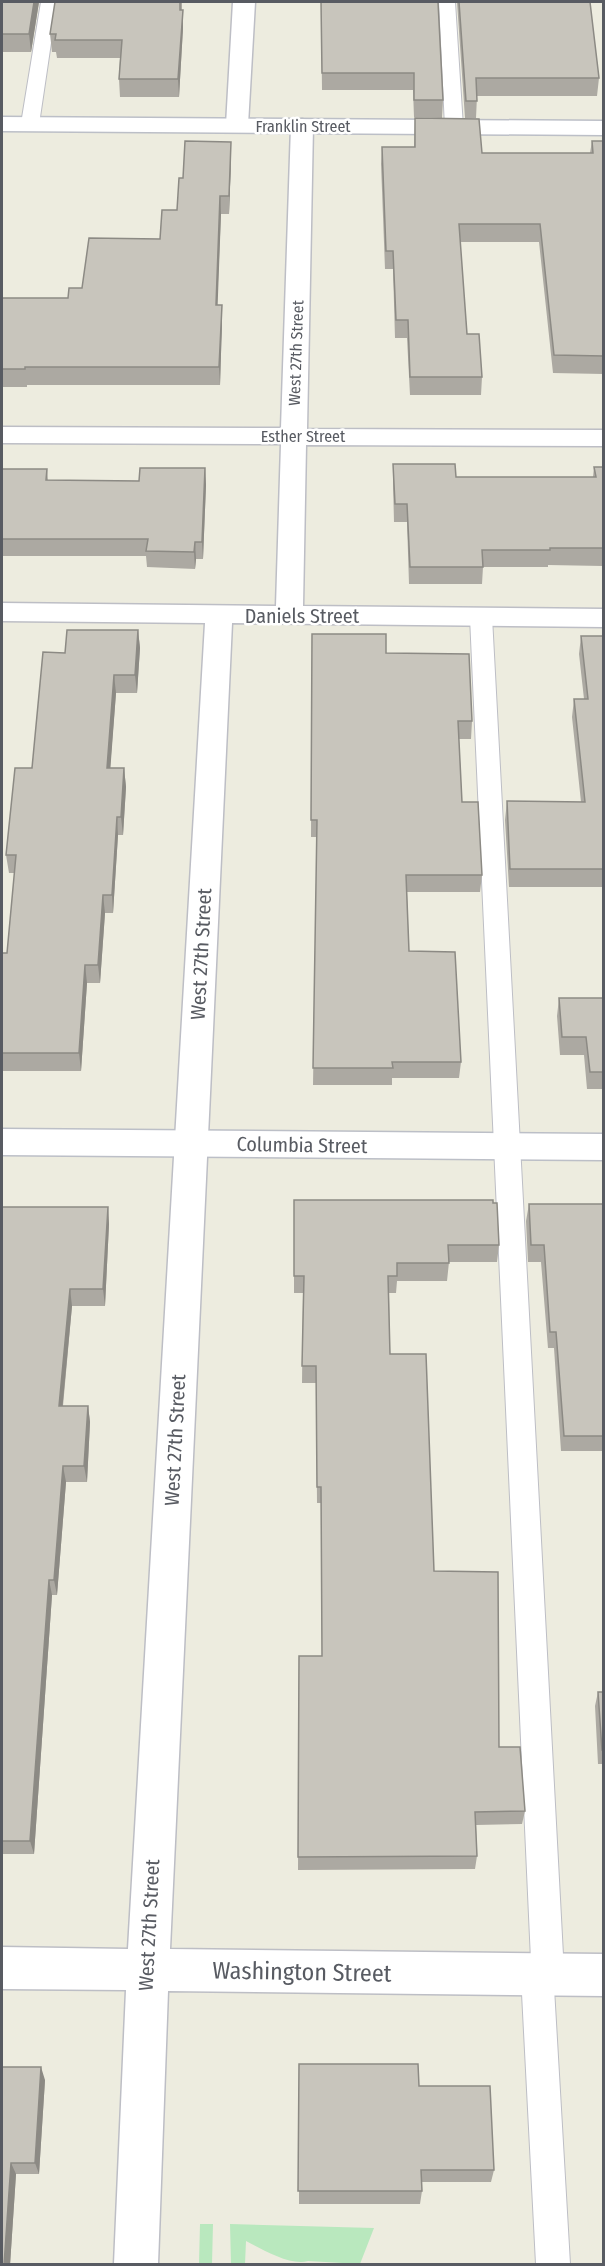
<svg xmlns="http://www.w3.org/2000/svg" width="605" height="2266" viewBox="0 0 605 2266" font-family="'Fira Sans Condensed',sans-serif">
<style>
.green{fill:#b9e8be}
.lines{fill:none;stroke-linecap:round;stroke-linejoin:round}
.lane-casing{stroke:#bdbec5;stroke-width:2}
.street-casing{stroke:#bdbec5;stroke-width:3}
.secondary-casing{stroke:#bcbfc7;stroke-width:3}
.lane{fill:#fff;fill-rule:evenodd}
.street{fill:#fff;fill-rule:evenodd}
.secondary{fill:#fff;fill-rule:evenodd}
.wall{fill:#aca9a2}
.shaded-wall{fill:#8c8a84}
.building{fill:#c8c5bc;stroke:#8c8a84;stroke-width:1.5}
.labels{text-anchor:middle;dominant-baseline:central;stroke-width:5;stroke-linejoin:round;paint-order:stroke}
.far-street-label{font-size:16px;fill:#585b62;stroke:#fff}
.street-label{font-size:20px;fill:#585b62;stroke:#fff}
.near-street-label{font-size:24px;fill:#585b62;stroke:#fff}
</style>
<rect width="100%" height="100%" fill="#edecdf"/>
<path class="green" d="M200,2224H213L212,2264H199Z
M230,2224L374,2228L360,2264L308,2261C290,2266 262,2249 246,2241L245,2264H231Z"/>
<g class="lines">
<g class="lane-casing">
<path id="lane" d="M41,2H57L39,124L36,128H24L21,124Z
M439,2H455L463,127L460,131H448L445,127Z
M481,610L489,612L492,617L564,1974L559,1985L554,1988L570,2264H536L521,1974L526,1963L531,1960L470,617L473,612Z"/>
</g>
<g class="street-casing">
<path id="street" d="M233,2H255L248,125L245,130L237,132L229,130L226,125Z
M302,119L310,121L313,126L307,429L604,430V446L306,445L303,606L604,609V627L232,623L170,1949L604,1954V1996L168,1991L158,2264H114L126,1990L2,1989V1947L128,1949L205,623L2,621V603L276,606L281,444L2,443V427L281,428L291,126L294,121Z"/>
</g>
<g class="secondary-casing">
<path id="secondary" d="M2,117L604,121V135L2,131Z
M2,1129L604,1134V1160L2,1155Z"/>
</g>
<use href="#lane" class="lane"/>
<use href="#street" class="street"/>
<use href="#secondary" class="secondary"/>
</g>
<path class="wall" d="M2,2H40H39L31,52H2Z
M55,2H182V10L183,28L179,97H120L119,79L120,58H57L56,52H52L50,34Z
M321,2H438L443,100L442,118L414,117L413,90H322Z
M457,2H590L599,78L597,96H477L476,118H465Z
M415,118L482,153H590L592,141H603V374L553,373L539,242H460L467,334L482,377L481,395H410L407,338H395L393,269H385L381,164L382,147H414Z
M231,159L229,214H221L217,305H222V322L220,385H27V387H2V298H68L160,239L177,210L183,178Z
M393,464L456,477H593L594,467H603V566L548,565V567H483L482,584H409L407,522H394L393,482Z
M205,468L206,485L203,559H196L195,569L147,567L146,556H2V469H47L48,480L139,481Z
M138,630L140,648L137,693H116L110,768H124L126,787L123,835H118L113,913H105L100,983H87L81,1071H2V953H7L15,873H9L6,855L65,653Z
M312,634L386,653L472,721L471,739H459L462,802L482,875L480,892H407L409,951L461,1062L459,1078H392V1085H313L317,837H311Z
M581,636H603V887H509L505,820L507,801L581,802L572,717L574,699H584L579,654Z
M559,998H603V1089H587L584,1055H560L557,1016Z
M294,1200L499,1245L497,1262H449L447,1281H397L396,1293H389L390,1354L434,1571L499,1747L525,1811L522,1824L476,1825L477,1856L475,1869L298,1870L299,1656H322L321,1503H317L316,1383H302L303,1293H294Z
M529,1204H603V1451H561L554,1348H548L541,1262H528L526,1221Z
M2,1207H108L109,1224L105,1306H72L63,1406H88L90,1422L87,1482H66L57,1595H52L34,1854H2Z
M598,1692H603V1764H598L595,1706Z
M299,2064L419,2086L494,2170L491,2182H421L422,2191L420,2204H299Z
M2,2067L45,2080L39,2174H16L10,2265H2Z"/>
<path class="shaded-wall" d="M34,2H40H39L31,52L29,34Z
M183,10V28L179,97L178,79Z
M231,142V159L229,214V196Z
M220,196L221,214L217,322L216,305Z
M222,305V322L220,385L219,367Z
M205,468L206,485L203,559L202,542Z
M195,542L196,559L195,569L194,552Z
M138,630L140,648L137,693L135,675Z
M114,675L116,693L109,787L107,768Z
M124,768L126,787L123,835L121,817Z
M117,817L118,835L113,913L112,895Z
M103,895L105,913L100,983L98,965Z
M85,965L87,983L81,1071L79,1053Z
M108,1207L109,1224L105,1306L103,1289Z
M70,1289L72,1306L61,1422L59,1406Z
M88,1406L90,1422L87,1482L84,1466Z
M63,1466L66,1482L57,1595L54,1580Z
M49,1580L52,1595L34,1854L30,1841Z
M41,2067L45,2080L39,2174L35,2163Z
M11,2163L16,2174L10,2265H4Z"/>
<path class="building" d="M2,2H34L29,34H2Z
M55,2H180V10H183L178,79H119L122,40H55L56,34H50Z
M321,2H438L443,100H414V73H322Z
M459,2H590L599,78H476L477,101H466Z
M415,118L479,119L482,153H593L592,141H603V356L554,355L540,224H459L467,334H479L482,377H410L408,320H396L393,251H386L382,147H415Z
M185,141L231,142L229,196H220L216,305H222L219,367H25V369H2V298H68L69,288H82L89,238L160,239L162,210H177L179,178H183Z
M393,464H455L456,477H596L594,467H603V548H550V550H482L483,567H410L407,504H395Z
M140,468H205L202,542H195L194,552L146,551L148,539H2V469H47L46,480L139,481Z
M67,630H138L135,675H114L107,768H124L121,817H117L112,895H103L98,965H85L79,1053H2V953H7L16,855H6L15,768H32L43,652L65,653Z
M312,634H386V653L469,654L472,721H458L462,802H478L482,875H406L409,951L455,952L461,1062H392L393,1068H313L317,820H311Z
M581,636H603V869H510L507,801L585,802L574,699H588Z
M559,998H603V1072H590L586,1037H562Z
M294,1200H493V1203H497L499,1245H448L449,1263H397V1276H388L390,1354H426L434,1571L498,1572L499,1747H520L525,1811L475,1812L477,1856L298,1857L299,1656H322L321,1487H317L316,1366H302L304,1276H294Z
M529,1204H603V1436H564L556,1332H550L544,1245H531Z
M2,1207H108L103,1289H70L59,1406H88L84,1466H63L54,1580H49L30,1841H2Z
M598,1692H603V1750H602Z
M299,2064H418L419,2086H490L494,2170H421L422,2191H298Z
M2,2067H41L35,2163H11L4,2265H2Z"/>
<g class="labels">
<g class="far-street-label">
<text x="303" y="126">Franklin Street</text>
<text transform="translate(296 353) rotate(-88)">West 27th Street</text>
<text x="303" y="436">Esther Street</text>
</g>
<g class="street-label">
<text x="302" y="616">Daniels Street</text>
<text transform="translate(201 954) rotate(-87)">West 27th Street</text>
<text transform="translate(302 1145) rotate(1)">Columbia Street</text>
<text transform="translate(175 1440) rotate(-87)">West 27th Street</text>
<text transform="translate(149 1925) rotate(-87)">West 27th Street</text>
</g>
<g class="near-street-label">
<text transform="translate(302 1972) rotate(1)">Washington Street</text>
</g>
</g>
<rect width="605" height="2266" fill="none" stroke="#585b62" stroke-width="6"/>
</svg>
